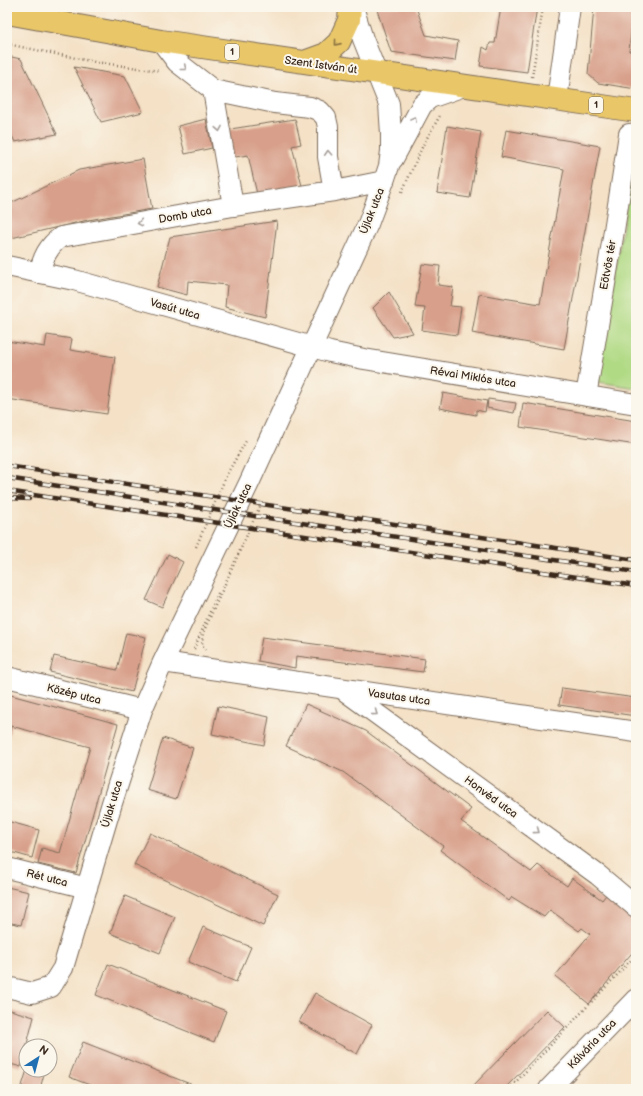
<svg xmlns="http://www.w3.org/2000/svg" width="643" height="1096" viewBox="0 0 643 1096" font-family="'Balsamiq Sans',sans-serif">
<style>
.green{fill:#b1da85;stroke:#768252}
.building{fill:#d8a08b}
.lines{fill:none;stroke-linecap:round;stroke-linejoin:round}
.minor-casing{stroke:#7c6a59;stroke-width:22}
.major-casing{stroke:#7c6a59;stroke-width:24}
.path{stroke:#7c6a59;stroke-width:2.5;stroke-dasharray:1 3;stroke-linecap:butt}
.minor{stroke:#fff;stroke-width:20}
.major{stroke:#e9c769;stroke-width:22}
.rail-casing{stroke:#3b2a1e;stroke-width:4.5}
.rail{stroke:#fbf7ec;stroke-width:3;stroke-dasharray:9;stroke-linecap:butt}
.oneway{stroke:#897140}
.oneway2{stroke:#a79f9a}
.labels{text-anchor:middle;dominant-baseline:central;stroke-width:4;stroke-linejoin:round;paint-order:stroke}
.shield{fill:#fbf7ec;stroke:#75685c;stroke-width:1}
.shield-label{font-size:10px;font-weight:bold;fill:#3b2a1e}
.street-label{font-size:11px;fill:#3b2a1e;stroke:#fbf7ec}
</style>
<rect width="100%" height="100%" fill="#fbf7ec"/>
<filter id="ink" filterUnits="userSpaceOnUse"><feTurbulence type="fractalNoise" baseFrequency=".025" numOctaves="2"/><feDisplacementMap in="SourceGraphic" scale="8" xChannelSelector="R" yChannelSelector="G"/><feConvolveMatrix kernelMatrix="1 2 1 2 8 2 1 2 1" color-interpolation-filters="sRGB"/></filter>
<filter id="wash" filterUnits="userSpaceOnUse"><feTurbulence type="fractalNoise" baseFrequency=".012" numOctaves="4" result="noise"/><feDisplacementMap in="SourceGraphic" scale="16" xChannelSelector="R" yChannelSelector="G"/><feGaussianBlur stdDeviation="0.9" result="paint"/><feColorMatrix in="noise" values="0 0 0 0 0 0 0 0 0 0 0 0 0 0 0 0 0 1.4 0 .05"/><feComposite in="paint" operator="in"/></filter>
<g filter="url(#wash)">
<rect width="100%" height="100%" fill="#f4e1c6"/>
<path class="green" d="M636,144V388L598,382Z"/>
<g id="blocks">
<path class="building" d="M376,7H416L426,35L458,41L455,61L391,52Z
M501,7H537L527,72L480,66L483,47L488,50L490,43H495Z
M594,7H634L629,51L636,52V89L598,83L588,74Z
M7,56L21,59L57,134L15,142L7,126Z
M74,67L125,76L143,112L101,122Z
M206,119L212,148L185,154L178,126Z
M295,119L301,144L292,146L302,186L257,194L248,155L229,158L224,130Z
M447,126L481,132L470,198L437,193Z
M506,130L600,146L564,349L472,333L479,294L540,304L564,169L501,157Z
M143,159L152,209L88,220L7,239V205L79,170Z
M277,221L265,317L225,307L227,285L188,281L187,295L157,287L170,237Z
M422,264L440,266L438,285L453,287L450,306L461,307L457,335L422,330L425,308L415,307Z
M389,292L413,333L393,337L373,308Z
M47,335L72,339L70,350L115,357L107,414L7,399V341L45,347Z
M443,393L487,401L485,412L476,410V415L440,408Z
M488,399L516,403L514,413L487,408Z
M523,403L636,421V445L520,427Z
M168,554L183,562L162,607L146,600Z
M126,633L146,637L132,692L50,672L54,656L117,670Z
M262,637L425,659L423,672L296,656L295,668L258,661Z
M562,688L636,698V716L559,705Z
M7,694L118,724L76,873L38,864L42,848L60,853L90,747L11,726L9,735H7Z
M306,704L366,731L431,779L471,809L461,821L531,872L538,865L567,886L572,878L602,900L606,895L636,916V948L589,1004L555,976L590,934L582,928L579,931L550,910L544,917L512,897L509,901L440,850L443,846L343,772L286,746Z
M218,706L269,717L264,745L212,734Z
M163,738L193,748L176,799L147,790Z
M7,821L39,830L32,858L7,851Z
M150,833L278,894L263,926L134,865Z
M7,887L29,892L21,925L7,922Z
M125,896L175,917L160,953L110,933Z
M203,927L251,947L236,982L188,962Z
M108,964L226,1011L214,1042L96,995Z
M315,993L372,1025L357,1054L299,1022Z
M7,1009L34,1017L21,1067L7,1063Z
M547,1010L565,1027L504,1089H470Z
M83,1042L203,1089H100L69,1077Z
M27,1070H45L40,1089H21Z"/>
</g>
</g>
<g filter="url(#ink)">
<use href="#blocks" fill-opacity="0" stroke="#7c6a59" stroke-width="1"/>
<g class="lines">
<g class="minor-casing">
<path id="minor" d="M161,41L177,62L213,90L275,103L310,107L320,111L326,118L328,127V157L334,191
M213,90L233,206
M557,99L570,7
M393,159L422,105L430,98L464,86
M7,266L74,280L330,352L364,359L636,404
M39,273C43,258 48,246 61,237L233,206L334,191L384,181
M586,396L613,237L629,134
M163,662L636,732
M7,677L142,710
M345,691L598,875L636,907
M7,868L87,888
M7,987L32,993L51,987L63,968L112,803L142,710L163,662L250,481L368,224L384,181L389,166L391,151V134L389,104L363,39L353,7
M549,1089L636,999"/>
</g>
<g class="major-casing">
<path id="major" d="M7,13L161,41L636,111
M304,62L326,54L339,42L349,20L350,7"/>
</g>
<path class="path" d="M7,44L95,62L160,71
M532,77L543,7
M402,192L424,143L441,114
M196,547L227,474L246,441
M194,649L219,591
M206,650L202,645L203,633L260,506
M509,1089L636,955"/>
<use href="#minor" class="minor"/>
<use href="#major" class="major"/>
<g class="rail-casing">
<path id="rail" d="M7,466L636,560
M7,478L234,513L636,572
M7,491L636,586
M7,498L29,499"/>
</g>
<use href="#rail" class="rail"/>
</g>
<defs><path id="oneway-chevron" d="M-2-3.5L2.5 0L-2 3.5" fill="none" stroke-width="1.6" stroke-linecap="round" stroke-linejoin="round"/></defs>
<use class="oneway" href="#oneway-chevron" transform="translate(337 43) rotate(129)"/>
<g class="oneway2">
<use href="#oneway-chevron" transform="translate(184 68) rotate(39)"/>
<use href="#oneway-chevron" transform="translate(414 119) rotate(-61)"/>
<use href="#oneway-chevron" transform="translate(219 129) rotate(80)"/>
<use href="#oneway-chevron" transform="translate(328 153) rotate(-93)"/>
<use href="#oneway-chevron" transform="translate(140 223) rotate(170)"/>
<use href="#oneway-chevron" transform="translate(375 713) rotate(36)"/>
<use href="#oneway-chevron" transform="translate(537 831) rotate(36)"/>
</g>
</g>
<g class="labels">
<g class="shield">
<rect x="225" y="44" width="14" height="16" rx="3"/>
<rect x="589" y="97" width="14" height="16" rx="3"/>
</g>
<g class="shield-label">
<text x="232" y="52">1</text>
<text x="596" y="105">1</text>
</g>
<g class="street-label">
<text transform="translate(321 65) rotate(8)">Szent István út</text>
<text transform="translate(372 211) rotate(-68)">Újlak utca</text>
<text transform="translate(185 215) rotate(-10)">Domb utca</text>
<text transform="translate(608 265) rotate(-80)">Eötvös tér</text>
<text transform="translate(175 309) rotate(16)">Vasút utca</text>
<text transform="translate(473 377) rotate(9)">Révai Miklós utca</text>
<text transform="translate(238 506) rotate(-64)">Újlak utca</text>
<text transform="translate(74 694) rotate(14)">Közép utca</text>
<text transform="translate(399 697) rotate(8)">Vasutas utca</text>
<text transform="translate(491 797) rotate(36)">Honvéd utca</text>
<text transform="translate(112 804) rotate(-73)">Újlak utca</text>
<text transform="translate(47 878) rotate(14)">Rét utca</text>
<text transform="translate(592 1044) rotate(-46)">Kálvária utca</text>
</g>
</g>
<rect width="643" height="1096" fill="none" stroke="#fbf7ec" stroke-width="24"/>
<g transform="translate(38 1058) rotate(36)"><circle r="19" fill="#fbf7ec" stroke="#aea59a"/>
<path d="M0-3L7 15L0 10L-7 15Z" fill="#1f6fb2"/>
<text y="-6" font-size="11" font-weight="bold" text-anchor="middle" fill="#3b2a1e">N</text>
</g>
</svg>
